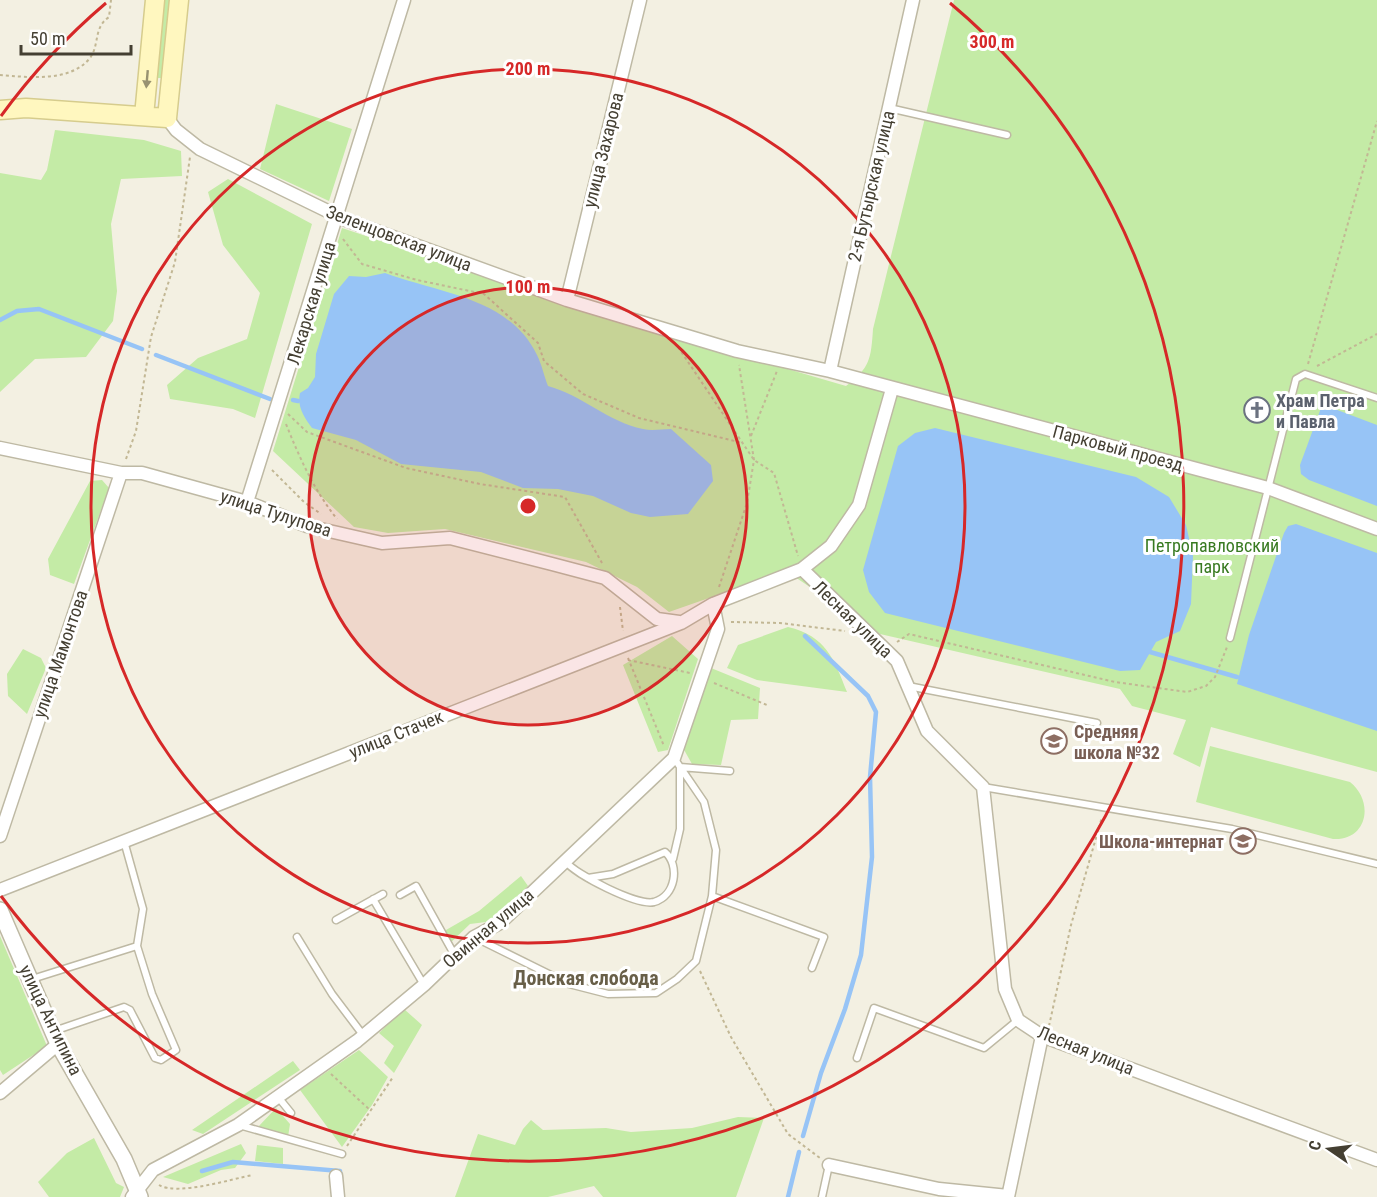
<svg xmlns="http://www.w3.org/2000/svg" width="1377" height="1197" viewBox="0 0 1377 1197" font-family="'Roboto Condensed',sans-serif">
<style>
.green{fill:#c4eba6}
.water{fill:#97c4f6}
.lines{fill:none;stroke-linecap:round;stroke-linejoin:round}
.stream{stroke:#97c4f6;stroke-width:4.5}
.service-casing{stroke:#beb9a4;stroke-width:9}
.minor-casing{stroke:#beb9a4;stroke-width:15}
.tertiary-casing{stroke:#beb9a4;stroke-width:18}
.secondary-casing{stroke:#d6cc8d;stroke-width:21}
.path{stroke:#c2b794;stroke-width:2;stroke-dasharray:3 3;stroke-linecap:butt}
.service{stroke:#fff;stroke-width:6}
.minor{stroke:#fff;stroke-width:12}
.tertiary{stroke:#fff;stroke-width:15}
.secondary{stroke:#fff7bf;stroke-width:18}
.oneway{fill:#989271}
.ring{fill:none;stroke:#d62828;stroke-width:3}
.labels{text-anchor:middle;dominant-baseline:central;stroke-width:6;stroke-linejoin:round;paint-order:stroke}
.street-label{font-size:18px;fill:#443f32;stroke:#fff}
.worship-label{font-size:18px;font-weight:bold;fill:#5b616d;stroke:#fff;text-anchor:start}
.park-label{font-size:18px;fill:#387a21;stroke:#fff}
.education-label{font-size:18px;font-weight:bold;fill:#785e54;stroke:#fff;text-anchor:start}
.neighbourhood-label{font-size:20px;font-weight:bold;fill:#685f48;stroke:#fff}
.centre{fill:#d62828;stroke:#fff;stroke-width:3}
.ring-label{font-size:18px;text-anchor:middle;font-weight:bold;fill:#d62828;stroke:#fff;stroke-width:6;stroke-linejoin:round;paint-order:stroke}
</style>
<rect width="100%" height="100%" fill="#f3f0e2"/>
<path class="green" d="M164,0H170L162,78H156Z
M954,0H1377V772L1211,727L1200,767L1173,754L1186,720L1132,706L1120,689L880,634L786,571L669,612L637,587L586,562L445,529L388,533L354,527L273,451L342,228L616,319L846,386C870,368 871,359 873,329Z
M276,104L352,129L329,201L260,169Z
M55,130L144,140L181,151L182,176L121,179L111,224L117,291L113,321L86,357L35,359L0,392V173L41,180L47,170Z
M228,179L312,224L255,418L233,409L170,399L167,385L198,358L247,339L260,293L223,245L208,192Z
M102,480L109,488L74,584L50,575L48,559L90,481Z
M788,627C826,636 834,659 847,692L757,680L727,668L738,645Z
M672,636L698,659L668,750L658,752L623,665Z
M23,649L41,658L46,668L27,714L8,696L7,674Z
M711,668L760,688L758,719L731,720L721,765L692,764L683,748Z
M1210,746L1350,782C1375,802 1367,841 1333,839L1196,802Z
M521,876L528,886L494,921L470,924L446,947V930L479,911Z
M0,936L47,1046L3,1075L0,1070Z
M404,1009L422,1025L394,1073L384,1063L394,1046L379,1033Z
M359,1050L388,1077L372,1105L342,1147L300,1090Z
M293,1061L300,1070L203,1134L192,1130Z
M276,1108L290,1124L288,1137L258,1127Z
M738,1117L764,1118L736,1197H603L594,1186L548,1197H455L478,1134L515,1145L523,1129L531,1120L543,1130L606,1128L631,1132L692,1128Z
M94,1138L116,1183L124,1187L120,1197H49L38,1182L67,1153Z
M241,1144L246,1153L235,1168L221,1170L188,1184L163,1177Z
M257,1145L283,1148V1164L255,1161Z"/>
<path class="water" d="M385,273C438,293 509,297 537,355C542,365 544,376 548,386C582,395 608,422 643,429C652,431 662,429 671,429L711,465L713,481L688,514L650,517L631,513L593,496L558,489L523,488L481,472L401,464L356,440L312,428C304,417 297,407 300,393L308,388L315,377L316,354L334,294L349,276L366,277Z
M1321,408H1332L1377,425V506L1309,480L1301,474L1300,465Z
M935,428L1136,477L1169,497L1186,525L1193,556L1191,604L1180,631L1156,642L1140,670L1120,671L885,613L869,592L863,570L898,446L915,433Z
M1296,524L1377,553V731L1237,684L1249,635L1284,533L1288,526Z"/>
<g class="lines">
<path class="stream" d="M0,320L17,311L39,309L142,349
M156,355L270,399
M293,400L298,401
M1150,652L1237,677
M803,1136L821,1073L845,1009L861,955L872,857L870,777L876,712L868,696L805,636
M202,1171L233,1162L340,1171L341,1178
M788,1197L799,1152"/>
<g class="service-casing">
<path id="service" d="M889,108L1007,135
M1230,638L1296,379L1305,374L1377,398
M908,686L1097,723
M983,787L1232,829L1377,864
M673,859L680,829V767L730,771
M565,861C576,875 637,906 654,902C676,896 680,865 665,852L613,874L588,878
M400,895L416,886L454,954
M712,896L824,937L812,968
M373,899L424,985
M336,920L383,894
M297,937L332,994L363,1035
M474,937L569,984L608,994L656,993L677,979L696,961L712,896L716,850L704,802L674,758
M32,979L137,946
M54,1031L124,1007L130,1010L155,1058L161,1060L176,1050L152,994L137,946L143,909L124,841
M857,1058L874,1008L984,1048L1018,1020
M278,1097L291,1113
M239,1125L342,1154
M822,1197L829,1165"/>
</g>
<g class="minor-casing">
<path id="minor" d="M167,118L176,130L200,149L346,220L567,300L737,351L830,371L1268,488L1377,529
M567,300L640,0
M830,371L913,0
M0,448L121,473H142L247,502L307,526L382,543L450,538L552,564L605,578L657,619L679,622
M247,502L404,0
M802,569L897,661L927,731L983,787L1005,989L1018,1020L1042,1036L1377,1160
M0,836L121,473
M0,890L681,623L713,604L802,569L831,546L859,505L892,389
M0,1093L58,1044
M829,1165L939,1189L1008,1196
M336,1176L338,1197
M132,1197L153,1170L238,1125L357,1041L424,985L474,937L500,923L674,758L718,629L713,604
M1008,1197L1042,1036"/>
</g>
<g class="tertiary-casing">
<path id="tertiary" d="M0,910L58,1044L124,1159L140,1197"/>
</g>
<g class="secondary-casing">
<path id="secondary" d="M0,110L26,108L167,118L179,0
M144,116L155,0"/>
</g>
<path class="path" d="M0,75C27,77 70,83 90,58C100,44 93,28 109,17L111,0
M343,239L362,264L417,280L484,294L538,343L544,361L583,394L639,418L743,443
M678,347L754,460L774,473L798,556
M1308,364L1377,121
M1317,366L1377,334
M288,414L307,432L406,468L480,484L565,497L602,563
M286,424C300,459 314,490 337,519
M751,436L777,371
M126,459L136,431L151,337L175,262L190,157
M272,470L304,502L321,514
M719,587L747,503L754,460L739,365
M620,607L623,631
M731,622L780,623L845,631
M897,642L909,634L1115,682L1187,692L1206,686L1215,677L1227,647
M628,658L664,746
M628,660L690,673
M714,683L767,705
M700,971L731,1037L788,1134L820,1158
M1049,1026L1071,925L1102,817
M331,1074L371,1111
M347,1146L393,1077
M159,1185C178,1196 231,1179 253,1175"/>
<use href="#service" class="service"/>
<use href="#minor" class="minor"/>
<use href="#tertiary" class="tertiary"/>
<use href="#secondary" class="secondary"/>
</g>
<defs><path id="oneway-solid" d="M-6-.8H1V-3.2L6.5 0L1 3.2V.8H-6Z" transform="scale(1.5)"/></defs>
<use class="oneway" href="#oneway-solid" transform="translate(147 79) rotate(95)"/>
<circle cx="528" cy="506" r="219" fill="#d62828" fill-opacity=".12"/>
<g class="ring">
<circle cx="528" cy="506" r="219"/>
<circle cx="528" cy="506" r="437"/>
<path d="M1 116A656 656 0 0 1 106 3M950 3A656 656 0 1 1 1 896"/>
</g>
<defs>
<g id="church-ring" transform="scale(1.35)"><circle r="9.5" fill="#fff" stroke="#6b7280" stroke-width="1.5"/><path d="M-1.2-6h2.4v3.5h3.3v2.4h-3.3V6h-2.4V-.1h-3.3v-2.4h3.3Z" fill="#6b7280"/></g>
<g id="school-ring" transform="scale(1.35)"><circle r="9.5" fill="#fff" stroke="#8d6e63" stroke-width="1.5"/><path d="M0-5L7-2L0 1L-7-2ZM-4 1L0 2.5L4 1V4Q0 6-4 4Z" fill="#8d6e63"/></g>
</defs>
<g fill-rule="evenodd">
<use href="#church-ring" x="1257" y="410"/>
<use href="#school-ring" x="1054" y="741"/>
<use href="#school-ring" x="1243" y="841"/>
</g>
<g class="labels">
<g class="street-label">
<text transform="translate(603 150) rotate(-76)">улица Захарова</text>
<text transform="translate(871 186) rotate(-77)">2-я Бутырская улица</text>
<text transform="translate(399 238) rotate(21)">Зеленцовская улица</text>
<text transform="translate(311 303) rotate(-73)">Лекарская улица</text>
<text transform="translate(1118 448) rotate(15)">Парковый проезд</text>
<text transform="translate(276 513) rotate(18)">улица Тулупова</text>
<text transform="translate(853 619) rotate(44)">Лесная улица</text>
<text transform="translate(60 654) rotate(-71)">улица Мамонтова</text>
<text transform="translate(396 734) rotate(-22)">улица Стачек</text>
<text transform="translate(488 928) rotate(-40)">Овинная улица</text>
<text transform="translate(51 1020) rotate(64)">улица Антипина</text>
<text transform="translate(1086 1050) rotate(22)">Лесная улица</text>
</g>
<g class="worship-label">
<text x="1276" y="400">Храм Петра<tspan x="1276" dy="21">и Павла</tspan></text>
</g>
<g class="park-label">
<text x="1212" y="545">Петропавловский<tspan x="1212" dy="21">парк</tspan></text>
</g>
<g class="education-label">
<text x="1074" y="731">Средняя<tspan x="1074" dy="21">школа №32</tspan></text>
<text x="1224" y="841" text-anchor="end">Школа-интернат</text>
</g>
<g class="neighbourhood-label">
<text x="586" y="978">Донская слобода</text>
</g>
</g>
<circle cx="528" cy="506" r="9" class="centre"/>
<g class="ring-label">
<text x="992" y="48">300 m</text>
<text x="528" y="75">200 m</text>
<text x="528" y="293">100 m</text>
</g>
<g transform="translate(1329 1149) rotate(284)" stroke="#ffffff" stroke-width="4.5" paint-order="stroke">
<path d="M0-4.5L10 22L0 15L-10 22Z" fill="#443f32"/>
<text y="-9" font-size="16" font-weight="bold" text-anchor="middle" fill="#443f32">С</text>
</g>
<path d="M21 45v9h110v-9" fill="none" stroke="#443f32" stroke-width="3"/>
<text x="30" y="45" font-size="18" fill="#443f32" stroke="#ffffff" stroke-width="4.5" paint-order="stroke">50 m</text>
</svg>
